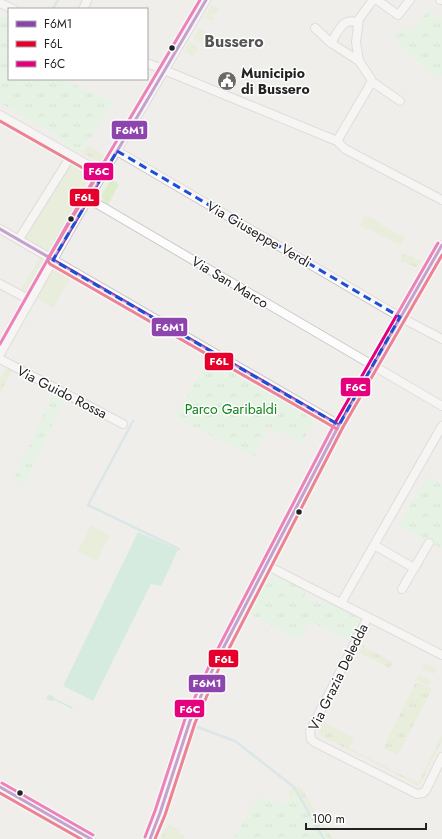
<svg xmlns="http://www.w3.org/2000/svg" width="442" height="839" viewBox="0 0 442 839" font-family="Jost,sans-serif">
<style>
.grass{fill:url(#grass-tufts)}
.park{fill:url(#park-tufts)}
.garden{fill:#ddeccb}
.pitch{fill:#b7e6d2}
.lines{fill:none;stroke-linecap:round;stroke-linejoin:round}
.stream{stroke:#bfdbe3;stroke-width:2.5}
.minor-casing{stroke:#c9c8c7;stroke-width:10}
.minor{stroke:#fdfcfc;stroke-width:8}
.bus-1-casing{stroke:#fff;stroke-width:6}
.bus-2-casing{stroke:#fff;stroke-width:6}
.bus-3-casing{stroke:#fff;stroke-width:6}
.bus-1{stroke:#8e44ad;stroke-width:3}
.bus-2{stroke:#e4002b;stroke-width:3}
.bus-3{stroke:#e5007d;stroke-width:3}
.marked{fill:none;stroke:#1d4ed8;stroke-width:3;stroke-dasharray:8 5;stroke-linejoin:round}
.bus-dot{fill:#222;stroke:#fff;stroke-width:1.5}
.labels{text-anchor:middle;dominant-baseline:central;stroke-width:3;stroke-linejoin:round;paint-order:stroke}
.poi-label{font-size:14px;font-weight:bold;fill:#222;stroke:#fff;text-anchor:start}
.street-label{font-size:14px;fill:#222;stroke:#fff}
.park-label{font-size:14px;fill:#0c8416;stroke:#fff}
.quarter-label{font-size:16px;font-weight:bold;fill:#555;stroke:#fff}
.line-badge{stroke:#fff;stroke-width:1.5}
.badge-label{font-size:11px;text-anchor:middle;font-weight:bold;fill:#fff}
</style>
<defs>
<pattern id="grass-tufts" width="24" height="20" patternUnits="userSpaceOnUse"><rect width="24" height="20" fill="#ddeccb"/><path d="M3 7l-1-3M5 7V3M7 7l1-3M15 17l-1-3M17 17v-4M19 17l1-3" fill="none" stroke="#bdcaae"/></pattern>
<pattern id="park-tufts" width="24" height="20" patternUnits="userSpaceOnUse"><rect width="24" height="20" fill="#daf5da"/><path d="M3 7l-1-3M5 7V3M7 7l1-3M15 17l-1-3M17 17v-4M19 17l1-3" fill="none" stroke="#bbd2bb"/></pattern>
</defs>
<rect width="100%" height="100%" fill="#f0eeeb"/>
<path class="grass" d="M88,145L108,157L104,165L79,151L76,147L84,152Z
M404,253L421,261L418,268L400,261Z
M9,368L13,370L0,393V378L6,369Z
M363,645H365L364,647L393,662L390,668L359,653Z
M425,663L437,669L434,674L422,668Z
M419,675L431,681L428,686L416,680Z
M416,682L432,689L398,755L383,748Z
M324,722L354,738L349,748L418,783L442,735V741L419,786L320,735L319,731Z
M298,786L302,789L331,837L334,839H318L289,796V790Z
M168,824L179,831L185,839H160Z"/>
<path class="park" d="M429,10L442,19V76L439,79L399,44V42L393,37L396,33L398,35L406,26L412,31Z
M0,16L9,19V79H62L113,102L87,143L75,157L61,150L66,141L0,103Z
M209,359L316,418L302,443L269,427L254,457L175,417Z
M53,394L64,400L25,484L13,480Z
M427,476L442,485V549L399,525Z
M280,576L307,590L304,596L320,604L323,599L364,620L353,642L310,621L300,640L250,614L268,579Z
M296,788L330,839H233L259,797L285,805Z"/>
<path class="garden" d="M212,5L219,9L216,14L214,13L212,14V17L214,18L212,21L205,17Z
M199,28L207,32L205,34L202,35L203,38L201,43L193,39Z
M189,42L198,47L193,56L185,51Z
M71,157L102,174L53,261L73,274L53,308L21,289L42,253L20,239Z
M111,179L119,184L108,205L103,201L102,195Z
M365,215L382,223L381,225L405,237L401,245L360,226Z
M91,526L110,535L97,561L78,551Z"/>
<path class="pitch" d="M138,532L178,550L161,586L151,584L93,701L63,686Z
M48,694L53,696L55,699L73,707L72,709L54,700L51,701L46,699Z"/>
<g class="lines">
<path class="stream" d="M53,9L58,0
M133,421L88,505L179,549
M197,727L235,741L294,787L324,839"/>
<g class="minor-casing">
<path id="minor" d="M377,0L398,15L410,0
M440,0H441
M0,3L13,9
M83,9L87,1
M358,23C343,16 338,32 331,43L359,61
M315,28L331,43
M147,63L337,141L345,149L442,200
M371,81L400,101
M0,115L104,174
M337,141L371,83V79L359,61L356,42L359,19L373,0
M117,151L400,317L442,339
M89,199L442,406
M0,229L339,425
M19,239L71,156
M0,284L30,300
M0,354L75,221L206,0
M0,359L123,424
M374,545L414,568
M266,565L442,655
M402,589L429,543
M341,603L442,426
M368,617L310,731L311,739L314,742L417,794L423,793L426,790L442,757
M0,787L91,839
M150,839L160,813L190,721L215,664L339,425L442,245"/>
</g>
<use href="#minor" class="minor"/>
<g class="bus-1-casing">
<path id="bus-1" d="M0,229L339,425
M53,260L206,0
M0,787L91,839
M150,839L160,813L190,721L215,664L339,425L442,245"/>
</g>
<g class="bus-2-casing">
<path id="bus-2" d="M0,121L97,176L49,257L48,261L50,264L337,429
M0,793L81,839
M155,839L165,815L195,723L220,666L343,427L442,255"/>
</g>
<g class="bus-3-casing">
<path id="bus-3" d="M0,344L71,218L200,0
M2,783L93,835
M145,837L155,811L185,719L211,662L335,423L438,243"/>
</g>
<use href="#bus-1" class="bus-1"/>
<use href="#bus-2" class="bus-2"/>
<use href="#bus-3" class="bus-3"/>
</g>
<path d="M0 0H442V839H0ZM117,151L400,317L339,425L53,260Z" fill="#f0eeeb" fill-opacity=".55" fill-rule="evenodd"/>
<path class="marked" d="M117,151L400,317L339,425L53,260Z"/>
<defs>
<g id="civic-disc" transform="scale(1)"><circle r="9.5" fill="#6a6968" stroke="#fff"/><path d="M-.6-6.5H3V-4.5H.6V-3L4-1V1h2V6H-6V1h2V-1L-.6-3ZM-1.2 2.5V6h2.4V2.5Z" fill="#fff"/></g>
</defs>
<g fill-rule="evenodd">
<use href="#civic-disc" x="227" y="81"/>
</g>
<g class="bus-dot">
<circle cx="172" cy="48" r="3.5"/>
<circle cx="71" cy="219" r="3.5"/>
<circle cx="299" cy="512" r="3.5"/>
<circle cx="20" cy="793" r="3.5"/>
</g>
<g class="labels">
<g class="poi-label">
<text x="241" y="73">Municipio<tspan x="241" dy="16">di Bussero</tspan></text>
</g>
<g class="street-label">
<text transform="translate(259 234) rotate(30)">Via Giuseppe Verdi</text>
<text transform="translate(230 282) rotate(31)">Via San Marco</text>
<text transform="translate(62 392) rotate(27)">Via Guido Rossa</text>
<text transform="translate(338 677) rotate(-64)">Via Grazia Deledda</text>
</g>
<g class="park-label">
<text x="231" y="409">Parco Garibaldi</text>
</g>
<g class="quarter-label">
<text x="234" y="41">Bussero</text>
</g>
</g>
<g class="line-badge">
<rect x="111" y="120" width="37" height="20" rx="4" fill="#8e44ad"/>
<rect x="83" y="162" width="31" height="19" rx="4" fill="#e5007d"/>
<rect x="69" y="188" width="31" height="19" rx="4" fill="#e4002b"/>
<rect x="151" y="317" width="37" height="20" rx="4" fill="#8e44ad"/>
<rect x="204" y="352" width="30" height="19" rx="4" fill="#e4002b"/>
<rect x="340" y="377" width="31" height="20" rx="4" fill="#e5007d"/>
<rect x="208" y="649" width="31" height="19" rx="4" fill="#e4002b"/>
<rect x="188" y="674" width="38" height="19" rx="4" fill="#8e44ad"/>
<rect x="174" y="699" width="31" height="19" rx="4" fill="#e5007d"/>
</g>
<g class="badge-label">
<text x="130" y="134">F6M1</text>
<text x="99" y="175">F6C</text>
<text x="84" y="201">F6L</text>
<text x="170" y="331">F6M1</text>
<text x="219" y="365">F6L</text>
<text x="356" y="391">F6C</text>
<text x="224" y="663">F6L</text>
<text x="207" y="687">F6M1</text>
<text x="190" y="713">F6C</text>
</g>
<rect x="8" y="8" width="140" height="72" fill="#ffffff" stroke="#a7a7a7"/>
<rect x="16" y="21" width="20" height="6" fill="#8e44ad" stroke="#a7a7a7"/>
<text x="44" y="28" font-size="12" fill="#222222">F6M1</text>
<rect x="16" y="41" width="20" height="6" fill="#e4002b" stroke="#a7a7a7"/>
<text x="44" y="48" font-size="12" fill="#222222">F6L</text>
<rect x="16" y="61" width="20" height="6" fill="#e5007d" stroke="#a7a7a7"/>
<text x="44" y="68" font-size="12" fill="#222222">F6C</text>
<path d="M306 823v6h120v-6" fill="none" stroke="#222222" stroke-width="2"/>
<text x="312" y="823" font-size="12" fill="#222222" stroke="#ffffff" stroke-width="3" paint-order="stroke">100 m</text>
</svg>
